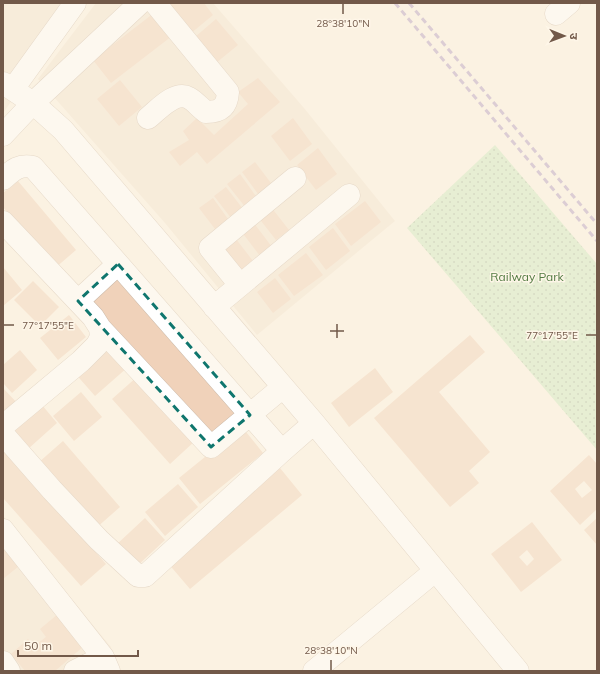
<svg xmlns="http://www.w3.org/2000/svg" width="600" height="674" viewBox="0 0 600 674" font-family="Mulish,'Noto Sans Devanagari',sans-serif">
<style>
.residential{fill:#f2e4d1}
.park{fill:url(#park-dots)}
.building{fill:#f0d2ba;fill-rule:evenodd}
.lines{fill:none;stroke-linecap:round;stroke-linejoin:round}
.minor-casing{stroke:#ccbaa9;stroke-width:23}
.minor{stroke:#fff;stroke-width:22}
.rail{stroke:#b5a1c3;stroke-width:3;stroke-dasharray:6 4;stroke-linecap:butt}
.marked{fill:none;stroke:#0f766e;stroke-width:3;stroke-dasharray:8 5;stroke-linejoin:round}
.ticks{fill:none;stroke:#725949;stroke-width:1.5}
.labels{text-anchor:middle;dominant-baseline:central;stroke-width:3;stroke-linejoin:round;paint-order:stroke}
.park-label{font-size:12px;fill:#547c44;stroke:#fef6e8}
.ticks-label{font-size:10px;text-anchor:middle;fill:#725949;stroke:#fef6e8;stroke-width:3;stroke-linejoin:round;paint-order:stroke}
</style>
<defs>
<pattern id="park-dots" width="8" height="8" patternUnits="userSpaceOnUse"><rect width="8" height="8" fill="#cfe8c1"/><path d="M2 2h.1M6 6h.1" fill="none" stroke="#acbf9f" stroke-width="1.8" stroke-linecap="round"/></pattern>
</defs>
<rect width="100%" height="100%" fill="#fbf2e2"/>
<path class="residential" d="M3,3H81L3,113Z
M96,3H213L304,108L395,221L257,335L165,223L38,79Z
M3,516L111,647L116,671H3Z"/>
<path class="park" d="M495,145L597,264V450L407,228Z"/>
<path class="building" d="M172,3H204L213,15L190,34L168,6Z
M154,13L172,36L111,83L93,60Z
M216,19L238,45L216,63L195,37Z
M258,78L280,102L207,164L197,152L180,166L169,152L189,140L183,131L197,118L214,135L248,104L238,92Z
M120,80L142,107L119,126L97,99Z
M293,118L312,144L290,161L271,136Z
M318,148L337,174L316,190L297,165Z
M255,162L274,187L261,198L242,172Z
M240,174L258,199L246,208L227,184Z
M18,181L76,250L54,269L3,207V193Z
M226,187L243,209L231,218L214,196Z
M213,198L228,219L215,229L199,208Z
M365,201L381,222L351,246L335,224Z
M271,207L289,230L276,240L258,217Z
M253,222L272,247L260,256L241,231Z
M333,228L350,251L326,270L309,247Z
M236,239L253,261L239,272L222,250Z
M306,253L323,275L294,296L278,275Z
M3,267L22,290L3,306Z
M116,276L236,412L208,437L88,300Z
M275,278L291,299L273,313L257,292Z
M33,281L59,307L40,326L14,300Z
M69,315L86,337L58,360L40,338Z
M470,335L485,352L439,392L490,452L469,471L479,483L450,507L374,418Z
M106,342L128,367L95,396L73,371Z
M20,350L37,370L12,393L3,383V365Z
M375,368L393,392L349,427L331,403Z
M138,376L195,441L170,464L112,399Z
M3,388L20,406L3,417Z
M81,392L102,417L74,441L53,416Z
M37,399L57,423L28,449L8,425Z
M242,427L263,453L200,504L179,478Z
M63,441L120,507L95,529L38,463Z
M3,446L106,564L81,586L3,498Z
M589,455L597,464V509L580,525L550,491ZM584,481L592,490L582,498L575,489Z
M280,468L302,495L190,589L167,562Z
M178,484L198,507L165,536L145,512Z
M145,518L165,540L136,567L116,545Z
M597,518V545L584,530Z
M532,522L562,560L521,592L491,554ZM527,550L534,559L527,566L519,557Z
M3,537L24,562L3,579Z
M58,614L84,646L55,671H25L11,654L28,639L34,646L46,637L40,629Z"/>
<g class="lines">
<g class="minor-casing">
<path id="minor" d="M556,14L569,3
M3,83L33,103L63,130L314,423L518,671
M13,89L75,3
M148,118C158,110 175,90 189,98C195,101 200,108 206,112C220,112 227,108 228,92L155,3
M3,135L33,103L140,3
M3,179C13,170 19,164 33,167L282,451
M3,222L93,317L100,328L101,337L97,345L81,361L3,426
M240,285L210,248L295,178
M78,301L118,264
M214,307L349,195
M100,328L211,447L283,387
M3,434L52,490L99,540L138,576H145L282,451L314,423
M3,530L103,657L109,671
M3,662L9,671
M75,671L103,657
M314,671L435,571"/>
</g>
<use href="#minor" class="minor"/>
<path class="rail" d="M395,3L597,241
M409,3L597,224"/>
</g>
<path d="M0 0H600V674H0ZM118,264L250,415L211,447L78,301Z" fill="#fbf2e2" fill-opacity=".55" fill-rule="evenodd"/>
<path class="marked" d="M118,264L250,415L211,447L78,301Z"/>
<path class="ticks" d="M343,14V4M4,325H14M330,331H344M586,335H596M337,338V324M331,670V660"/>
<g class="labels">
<g class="park-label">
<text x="527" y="276">Railway Park</text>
</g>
</g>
<g class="ticks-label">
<text x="343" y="27">28°38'10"N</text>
<text x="48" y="329">77°17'55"E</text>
<text x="552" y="339">77°17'55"E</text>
<text x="331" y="654">28°38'10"N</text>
</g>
<rect width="600" height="674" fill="none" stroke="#725949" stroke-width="8"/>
<g transform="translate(564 36) rotate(91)" stroke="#fef6e8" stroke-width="3" paint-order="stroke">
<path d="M0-3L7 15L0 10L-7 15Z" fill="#725949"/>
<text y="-6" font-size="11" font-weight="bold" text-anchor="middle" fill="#725949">उ</text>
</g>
<path d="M18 650v6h120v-6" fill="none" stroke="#725949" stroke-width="2"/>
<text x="24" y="650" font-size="12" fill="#725949" stroke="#fef6e8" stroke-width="3" paint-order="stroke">50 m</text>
</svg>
